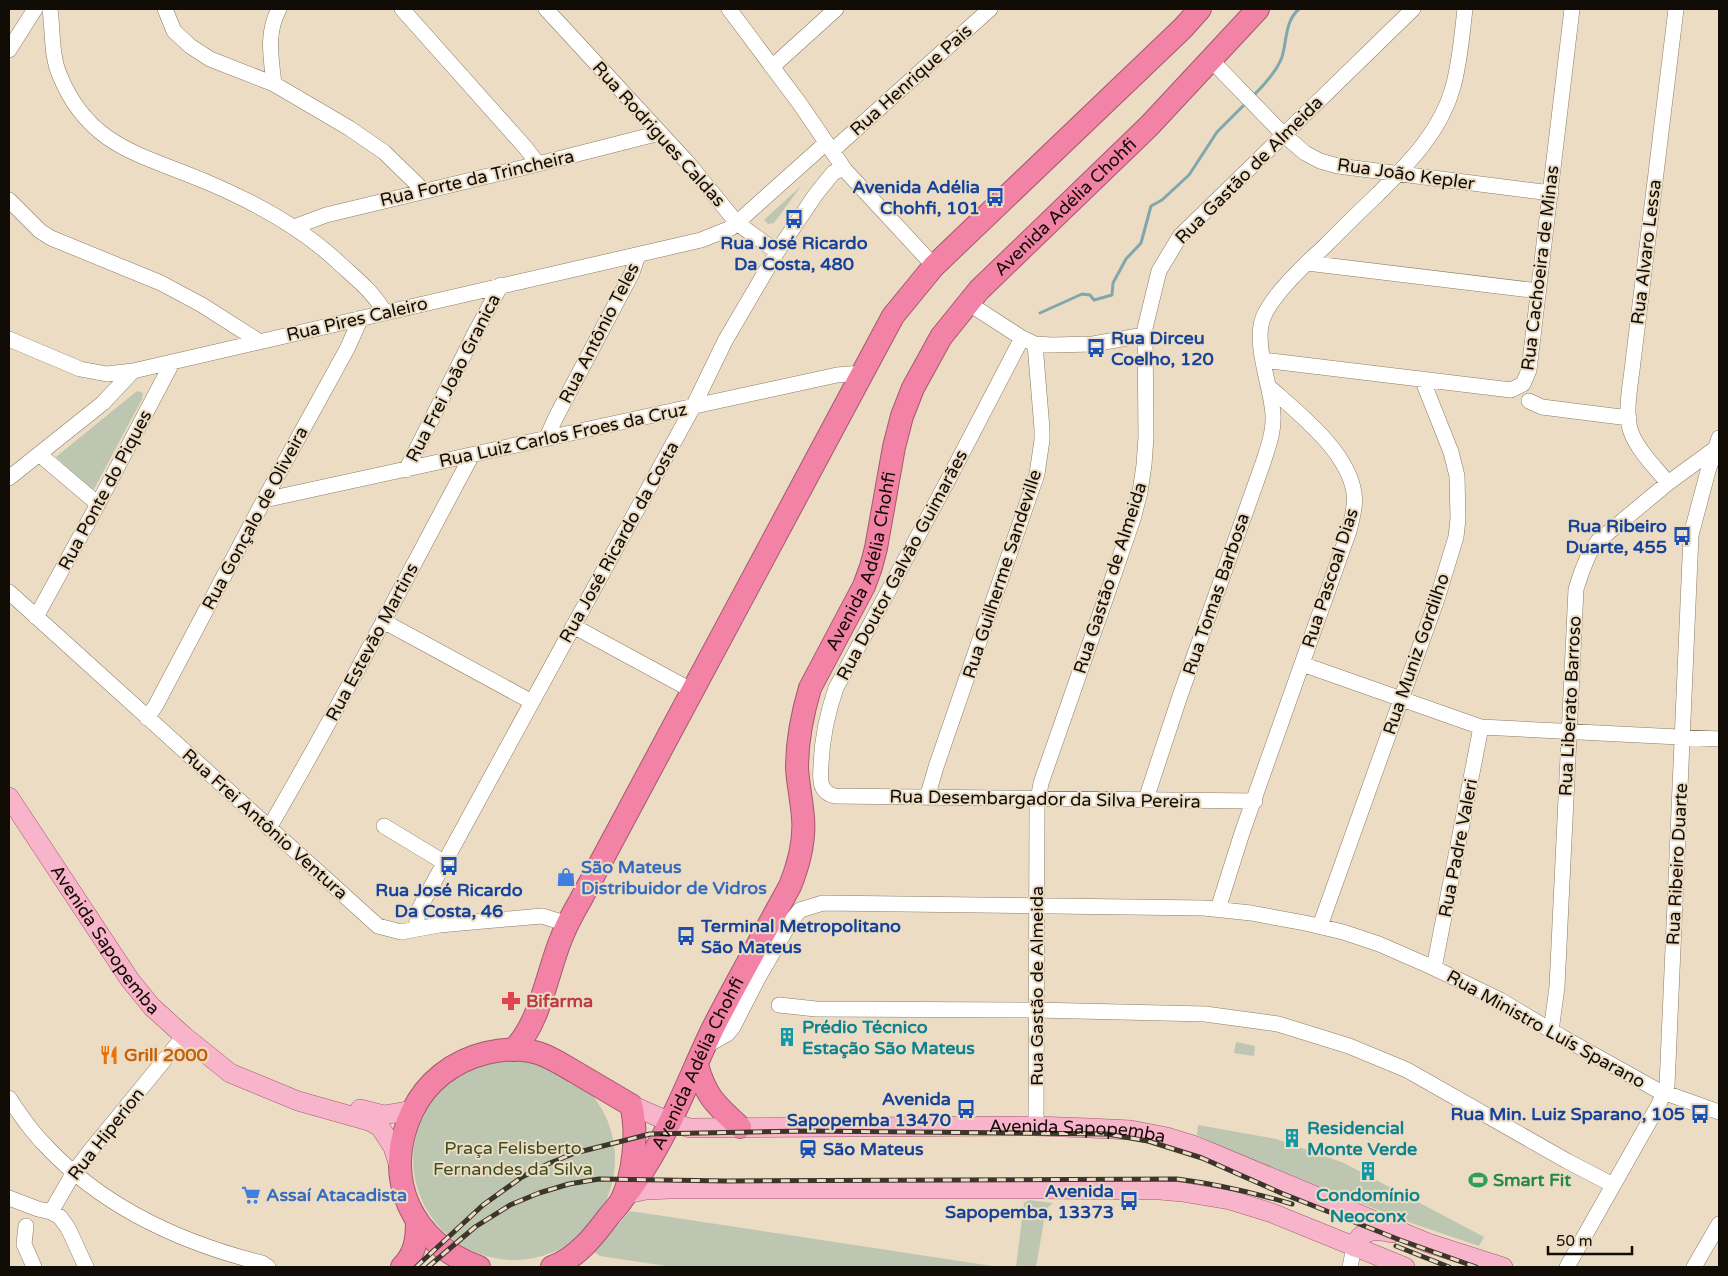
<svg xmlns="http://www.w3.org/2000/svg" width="1728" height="1276" viewBox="0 0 1728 1276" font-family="'Varela Round',sans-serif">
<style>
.green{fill:#bcc6b0}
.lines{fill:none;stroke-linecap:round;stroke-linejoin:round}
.stream{stroke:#80a7ae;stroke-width:3}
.minor-casing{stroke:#8b7d66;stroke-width:16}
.major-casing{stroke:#a3596e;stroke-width:20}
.highway-casing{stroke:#a3596e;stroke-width:24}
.minor{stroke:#fff;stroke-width:15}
.major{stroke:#f7b4ca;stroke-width:19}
.highway{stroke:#f282a6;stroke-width:22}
.rail-casing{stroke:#3c352b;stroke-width:5}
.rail{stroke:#ebdcc3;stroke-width:3;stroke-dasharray:9;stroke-linecap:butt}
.labels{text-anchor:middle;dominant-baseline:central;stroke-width:4;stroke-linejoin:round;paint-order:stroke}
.street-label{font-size:18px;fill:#110c05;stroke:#ebdcc3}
.transit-label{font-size:18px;font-weight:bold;fill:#164399;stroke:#ebdcc3;text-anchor:end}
.shop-label{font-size:18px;font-weight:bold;fill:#366cbe;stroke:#ebdcc3;text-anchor:start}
.health-label{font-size:18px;font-weight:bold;fill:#be3a42;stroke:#ebdcc3;text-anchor:start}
.culture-label{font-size:18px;font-weight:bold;fill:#0d838f;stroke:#ebdcc3;text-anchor:start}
.food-label{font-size:18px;font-weight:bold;fill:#c56008;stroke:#ebdcc3;text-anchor:start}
.park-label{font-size:18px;fill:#3c4d1e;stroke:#ebdcc3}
.leisure-label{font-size:18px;font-weight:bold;fill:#27864d;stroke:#ebdcc3;text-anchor:start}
</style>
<rect width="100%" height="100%" fill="#ebdcc3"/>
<path class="green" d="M801,186L774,223L768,224L764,220Z
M137,391L143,393L142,399L94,489H91L56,457Z
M1236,1042L1255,1046L1254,1056L1234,1053Z
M413 1159a101 101 0 1 1 202 0a101 101 0 1 1-202 0Z
M1198,1125L1276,1139L1344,1163L1484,1237L1479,1246L1414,1224L1236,1154L1197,1135Z
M1029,1200L1053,1203L1046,1209L1036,1267H1016L1024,1203Z
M630,1211L999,1267H673L600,1256L594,1252Z"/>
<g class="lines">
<path class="stream" d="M1253,96C1264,85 1277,71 1282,57C1287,40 1285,21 1299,9
M1040,313L1082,294L1090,295L1094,300L1112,295L1113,283L1126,259L1141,243L1151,206L1162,200L1189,175L1217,132L1247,102"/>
<g class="minor-casing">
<path id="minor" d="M50,9C53,31 51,56 60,76C90,149 145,155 209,183C256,203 301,227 338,262C355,278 374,292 384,312
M165,9L174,31L190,46L210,59L274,84L349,128L384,152L424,191
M402,9L525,147L538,164
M546,9L688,163L737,223L777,252
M729,9L800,104L845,170L934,266
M9,50L35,9
M1211,60L1283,134L1305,153L1320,161L1338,166L1551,193
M772,67L836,9
M274,84C271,57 266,33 279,9
M832,151L990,9
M9,200L40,231L51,238L161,283L202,305L260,342
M294,227L326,215L538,164L660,133
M1307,263L1539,291
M968,303L1022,338L1035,344L1052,345L1093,344L1144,335
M1022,338L947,482L836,688C827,714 822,738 821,765C821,772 819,781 823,788C826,793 830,795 835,796L1255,801
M9,339L80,369L107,374L133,371
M1263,360L1511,390L1523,384L1529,370L1572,9
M1529,401L1542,407L1629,418
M546,439L556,417L632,273L638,255
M39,454L98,504
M406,470L475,333L501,285
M9,478L103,403L133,371L701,240L731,228L826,143
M1668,483C1656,468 1638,451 1631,432C1624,413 1631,382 1633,362L1676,9
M264,500L837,375L862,373
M9,592L378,926L401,932L439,925L542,916L568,924
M36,617L98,504L172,363
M383,621L532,702
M573,626L691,690
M1302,664L1481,727L1719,739
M147,718L156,705L264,500L347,349L361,318
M927,798L936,767L1037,474L1042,440V429L1035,344
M1146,799L1180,696L1263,463C1268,447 1274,432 1273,415C1272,389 1253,344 1263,318C1272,295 1305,264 1324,247C1342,229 1360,211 1378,194C1409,163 1441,131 1453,87C1460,62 1462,34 1465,9
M384,826L445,863
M269,828C340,706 405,580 472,455
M1218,909L1242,833L1349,531C1352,518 1356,506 1354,493C1348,451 1298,413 1268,386
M1320,926L1437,599L1456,537L1458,519L1457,476L1451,452L1422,379
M416,929L418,911L693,407L725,341L777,252L816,194L833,173L843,168
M1434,968L1481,727
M779,1005L816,1009L1036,1010L1205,1014L1278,1024L1349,1046L1407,1070L1567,1161L1613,1185
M1551,1031L1557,987L1576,589L1582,571L1589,554L1598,541L1668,483L1716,448
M704,1047L727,1034L733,1027L757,980L791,921L800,910L823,903L1204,908L1251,913L1305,923L1343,932L1379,944L1434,968L1500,1000L1562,1037L1657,1090L1719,1112
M9,1098C20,1115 32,1132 46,1146C103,1207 182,1243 262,1263L268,1267
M1036,1126L1037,806L1041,783L1111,583L1133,519L1140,492L1144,465L1146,437L1145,328L1159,271L1180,236L1413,9
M9,1198L38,1209L51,1212L60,1217L68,1228L86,1267
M51,1212L74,1172L90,1151L184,1036
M26,1226L24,1244L34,1267
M1350,1267L1354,1247
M1567,1267L1658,1106L1667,1086L1691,535L1708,471L1719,438
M1694,1267L1719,1224"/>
</g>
<g class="major-casing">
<g id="major">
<path id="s1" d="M9,797L130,980L152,1007L184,1036L230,1073L298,1101L369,1121L380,1127L393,1147L399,1166"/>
<path id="s2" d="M631,1105L670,1122L690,1128L1036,1126L1090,1128L1131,1130L1167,1137L1193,1145L1428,1243L1503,1267"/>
<path d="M360,1109L384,1115L413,1110"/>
<path d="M627,1194L646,1190L670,1189H1041L1160,1190L1182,1192L1230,1200L1272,1213L1405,1267"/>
<path d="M1354,1247C1361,1229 1375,1229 1392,1233"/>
</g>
</g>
<g class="highway-casing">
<g id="highway">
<path d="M513,1050C540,1024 547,973 561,939C566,926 573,913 580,901L893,316L934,266L1183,28L1200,9"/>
<path d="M697,1065C706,1097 716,1105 740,1127"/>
<path id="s3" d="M621,1201C663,1150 684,1089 712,1030C736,982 764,934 790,886C799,864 805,842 803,818C802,802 798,785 797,768C797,740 802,715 810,688L864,586L871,567L876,548L894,447L902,416L913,388L941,337L979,290L1149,126L1258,9"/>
<path d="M402,1267C415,1254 417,1240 417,1222"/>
<path d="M479,1267C412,1243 381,1178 412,1112C426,1082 453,1061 486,1053C502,1049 522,1048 538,1053C551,1057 563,1065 575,1072C594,1083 612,1094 631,1105C638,1132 634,1175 621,1201C618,1206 613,1211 609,1216C594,1236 577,1258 552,1267"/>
</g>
</g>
<use href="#minor" class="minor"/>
<use href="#major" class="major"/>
<use href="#highway" class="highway"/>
<g class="rail-casing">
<path id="rail" d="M1396,1246L1449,1267
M416,1267L483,1205L522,1177L550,1163L575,1153L650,1134L805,1131L1107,1134L1148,1141L1202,1158L1281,1193L1400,1240L1476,1267
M428,1267L475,1227L510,1205L539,1193L569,1184L599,1179L727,1181L1177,1179C1216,1184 1255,1193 1292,1204"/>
</g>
<use href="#rail" class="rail"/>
</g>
<defs>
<g id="bus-bare" transform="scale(1.5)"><path d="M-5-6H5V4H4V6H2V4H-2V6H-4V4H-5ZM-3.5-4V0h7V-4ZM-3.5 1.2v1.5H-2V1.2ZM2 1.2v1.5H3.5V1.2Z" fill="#1a4fb4" stroke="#ebdcc3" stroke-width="2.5" paint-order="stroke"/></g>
<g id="shop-bare" transform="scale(1.5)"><path d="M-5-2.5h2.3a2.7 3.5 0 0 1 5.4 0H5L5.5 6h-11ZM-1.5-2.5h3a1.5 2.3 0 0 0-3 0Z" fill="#3f7fe0" stroke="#ebdcc3" stroke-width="2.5" paint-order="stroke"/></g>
<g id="pharmacy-bare" transform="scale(1.5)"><path d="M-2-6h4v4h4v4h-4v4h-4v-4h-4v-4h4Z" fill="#e0444e" stroke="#ebdcc3" stroke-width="2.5" paint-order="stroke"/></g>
<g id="building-bare" transform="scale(1.5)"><path d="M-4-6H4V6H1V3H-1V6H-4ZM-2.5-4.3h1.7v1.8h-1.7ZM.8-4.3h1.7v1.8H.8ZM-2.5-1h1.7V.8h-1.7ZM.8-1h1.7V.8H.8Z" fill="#0f9aa8" stroke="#ebdcc3" stroke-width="2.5" paint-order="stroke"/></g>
<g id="restaurant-bare" transform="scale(1.5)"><path d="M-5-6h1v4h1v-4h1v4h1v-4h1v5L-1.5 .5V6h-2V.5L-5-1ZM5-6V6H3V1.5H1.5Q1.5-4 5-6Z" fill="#e8710a" stroke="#ebdcc3" stroke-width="2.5" paint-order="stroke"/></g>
<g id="station-bare" transform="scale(1.5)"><path d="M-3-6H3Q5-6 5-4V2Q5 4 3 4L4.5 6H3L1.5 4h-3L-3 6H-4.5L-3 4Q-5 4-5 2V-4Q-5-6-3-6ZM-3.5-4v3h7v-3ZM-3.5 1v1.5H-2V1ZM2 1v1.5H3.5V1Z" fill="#1a4fb4" stroke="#ebdcc3" stroke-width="2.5" paint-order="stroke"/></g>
<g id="stadium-bare" transform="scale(1.5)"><path d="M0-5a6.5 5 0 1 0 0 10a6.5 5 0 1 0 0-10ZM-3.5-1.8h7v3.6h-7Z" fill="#2e9e5b" stroke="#ebdcc3" stroke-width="2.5" paint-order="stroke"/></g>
<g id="supermarket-bare" transform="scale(1.5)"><path d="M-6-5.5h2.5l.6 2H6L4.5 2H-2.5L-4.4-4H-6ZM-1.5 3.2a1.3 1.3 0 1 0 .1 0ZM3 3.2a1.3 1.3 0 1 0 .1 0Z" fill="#3f7fe0" stroke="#ebdcc3" stroke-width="2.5" paint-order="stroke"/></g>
</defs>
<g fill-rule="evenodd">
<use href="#bus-bare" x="995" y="197"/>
<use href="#bus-bare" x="794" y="219"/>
<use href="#bus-bare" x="1096" y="348"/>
<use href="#bus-bare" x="1682" y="536"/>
<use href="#bus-bare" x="449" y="866"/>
<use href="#shop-bare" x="566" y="877"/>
<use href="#bus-bare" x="686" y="936"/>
<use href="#pharmacy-bare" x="511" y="1001"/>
<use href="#building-bare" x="787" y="1037"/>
<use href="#restaurant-bare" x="109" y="1055"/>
<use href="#bus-bare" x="966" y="1109"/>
<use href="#bus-bare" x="1700" y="1114"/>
<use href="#building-bare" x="1292" y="1138"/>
<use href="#station-bare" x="808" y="1149"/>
<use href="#building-bare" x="1368" y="1171"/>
<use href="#stadium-bare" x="1478" y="1180"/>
<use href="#supermarket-bare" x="251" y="1195"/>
<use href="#bus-bare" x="1129" y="1201"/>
</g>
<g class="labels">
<g class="street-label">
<text transform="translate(911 80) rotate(-42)">Rua Henrique Pais</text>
<text transform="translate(659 134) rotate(48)">Rua Rodrigues Caldas</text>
<text transform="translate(1249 170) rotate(-45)">Rua Gastão de Almeida</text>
<text transform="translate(1406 174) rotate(8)">Rua João Kepler</text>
<text transform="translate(477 178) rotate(-13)">Rua Forte da Trincheira</text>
<text stroke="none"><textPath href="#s3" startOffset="1118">Avenida Adélia Chohfi</textPath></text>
<text transform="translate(1646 252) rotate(-83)">Rua Alvaro Lessa</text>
<text transform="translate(1540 268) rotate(-83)">Rua Cachoeira de Minas</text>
<text transform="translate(357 319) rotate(-13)">Rua Pires Caleiro</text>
<text transform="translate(599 333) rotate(-63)">Rua Antônio Teles</text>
<text transform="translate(453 378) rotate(-63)">Rua Frei João Granica</text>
<text transform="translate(563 435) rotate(-12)">Rua Luiz Carlos Froes da Cruz</text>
<text transform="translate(105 490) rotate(-62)">Rua Ponte do Piques</text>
<text transform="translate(255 518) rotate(-62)">Rua Gonçalo de Oliveira</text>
<text transform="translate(619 542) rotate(-61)">Rua José Ricardo da Costa</text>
<text stroke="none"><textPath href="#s3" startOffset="698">Avenida Adélia Chohfi</textPath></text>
<text transform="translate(902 565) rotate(-62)">Rua Doutor Galvão Guimarães</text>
<text transform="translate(1002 574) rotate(-72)">Rua Guilherme Sandeville</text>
<text transform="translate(1110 578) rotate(-72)">Rua Gastão de Almeida</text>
<text transform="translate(1330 578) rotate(-72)">Rua Pascoal Dias</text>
<text transform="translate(1216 594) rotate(-71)">Rua Tomas Barbosa</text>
<text transform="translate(372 642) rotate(-62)">Rua Estevão Martins</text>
<text transform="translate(1416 654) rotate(-71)">Rua Muniz Gordilho</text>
<text transform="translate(1570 706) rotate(-87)">Rua Liberato Barroso</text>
<text transform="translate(1045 799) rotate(1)">Rua Desembargador da Silva Pereira</text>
<text transform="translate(265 824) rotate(42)">Rua Frei Antônio Ventura</text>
<text transform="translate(1458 848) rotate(-79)">Rua Padre Valeri</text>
<text transform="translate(1677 864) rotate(-87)">Rua Ribeiro Duarte</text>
<text stroke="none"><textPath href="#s1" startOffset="172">Avenida Sapopemba</textPath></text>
<text transform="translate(1037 986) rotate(-90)">Rua Gastão de Almeida</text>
<text transform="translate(1546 1029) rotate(29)">Rua Ministro Luís Sparano</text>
<text stroke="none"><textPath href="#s3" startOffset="158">Avenida Adélia Chohfi</textPath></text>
<text transform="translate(106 1134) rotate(-52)">Rua Hiperion</text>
<text stroke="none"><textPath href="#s2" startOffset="451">Avenida Sapopemba</textPath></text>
</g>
<g class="transit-label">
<text x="980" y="187">Avenida Adélia<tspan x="980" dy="21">Chohfi, 101</tspan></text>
<text x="794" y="243" text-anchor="middle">Rua José Ricardo<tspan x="794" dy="21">Da Costa, 480</tspan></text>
<text x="1111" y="338" text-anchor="start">Rua Dirceu<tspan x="1111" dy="21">Coelho, 120</tspan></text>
<text x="1667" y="526">Rua Ribeiro<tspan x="1667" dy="21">Duarte, 455</tspan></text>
<text x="449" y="890" text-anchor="middle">Rua José Ricardo<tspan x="449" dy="21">Da Costa, 46</tspan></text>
<text x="701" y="926" text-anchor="start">Terminal Metropolitano<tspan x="701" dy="21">São Mateus</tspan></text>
<text x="951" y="1099">Avenida<tspan x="951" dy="21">Sapopemba 13470</tspan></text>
<text x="1685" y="1114">Rua Min. Luiz Sparano, 105</text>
<text x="823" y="1149" text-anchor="start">São Mateus</text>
<text x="1114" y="1191">Avenida<tspan x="1114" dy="21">Sapopemba, 13373</tspan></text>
</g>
<g class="shop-label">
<text x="581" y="867">São Mateus<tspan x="581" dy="21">Distribuidor de Vidros</tspan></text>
<text x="266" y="1195">Assaí Atacadista</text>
</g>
<g class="health-label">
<text x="526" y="1001">Bifarma</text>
</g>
<g class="culture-label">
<text x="802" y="1027">Prédio Técnico<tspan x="802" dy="21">Estação São Mateus</tspan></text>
<text x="1307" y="1128">Residencial<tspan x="1307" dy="21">Monte Verde</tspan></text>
<text x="1368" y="1195" text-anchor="middle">Condomínio<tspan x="1368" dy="21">Neoconx</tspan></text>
</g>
<g class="food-label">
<text x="124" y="1055">Grill 2000</text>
</g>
<g class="park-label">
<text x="513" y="1148">Praça Felisberto<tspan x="513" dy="21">Fernandes da Silva</tspan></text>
</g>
<g class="leisure-label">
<text x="1493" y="1180">Smart Fit</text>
</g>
</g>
<rect width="1728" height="1276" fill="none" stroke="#110c05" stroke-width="20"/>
<path d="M1548 1246v8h84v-8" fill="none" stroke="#110c05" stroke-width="2.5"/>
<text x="1556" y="1246" font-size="15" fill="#110c05" stroke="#ebdcc3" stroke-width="4" paint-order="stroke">50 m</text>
</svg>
